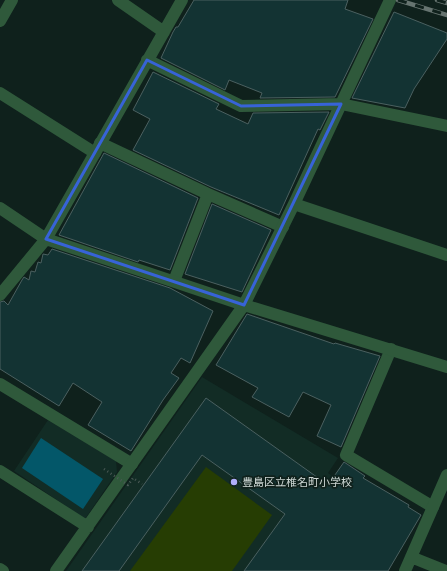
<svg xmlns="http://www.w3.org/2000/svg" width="447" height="571" viewBox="0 0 447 571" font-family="'Asap Condensed','Noto Sans JP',sans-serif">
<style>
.built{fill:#122c25}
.green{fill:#263d03}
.water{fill:#035769}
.building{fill:#133333;stroke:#4b6060}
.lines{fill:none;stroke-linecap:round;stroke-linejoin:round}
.lane{stroke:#2f593b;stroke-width:12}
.street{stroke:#2f593b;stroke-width:12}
.rail-casing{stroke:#667470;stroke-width:4.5}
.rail{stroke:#0f211c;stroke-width:3;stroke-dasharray:9;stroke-linecap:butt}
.path-bridge{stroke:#4b5a56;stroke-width:2.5;stroke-dasharray:1 3;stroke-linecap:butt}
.marked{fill:none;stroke:#3763d7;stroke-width:3;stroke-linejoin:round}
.poi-dot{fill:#b0aefa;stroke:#0f211c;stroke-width:1.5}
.labels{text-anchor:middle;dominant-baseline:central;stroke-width:3.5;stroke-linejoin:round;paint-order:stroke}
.poi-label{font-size:11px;fill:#cdd7d4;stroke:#0f211c;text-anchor:start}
</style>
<rect width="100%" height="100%" fill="#0f211c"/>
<path class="built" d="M202,377L338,458L328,473L353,492L298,571H66Z
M48,420L116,461L117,472L85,519L14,471Z"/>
<path class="green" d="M206,467L272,515L232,571H130Z"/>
<path class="water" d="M41,438L103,479L83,509L22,468Z"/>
<path class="building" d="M194,0H348L345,9L373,19L335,97L260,98L262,93L229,80L225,90L161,58L173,32L176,27H178Z
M394,12L447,33V39L414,89L405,108L352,98Z
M153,72L219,104L216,109L248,124L253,113L329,112L320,130L318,129L279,215L211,187L133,150L150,119L133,110Z
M104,153L198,198L170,270L139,260L138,262L59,235Z
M212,204L271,230L242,292L185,274Z
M52,249L170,288L213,311L190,363L181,358L171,373L179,378L163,400L131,451L88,425L102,402L73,383L59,406L0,369V302L4,301L8,305L22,280L24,277L29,280L31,271L35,272L38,262L41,263L43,254L48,255Z
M247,314L334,344L335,343L380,356L341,447L317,436L331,405L303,392L289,417L252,397L258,388L216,365Z
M206,398L328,485L344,462L365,476L363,478L409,505L408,507L421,515L388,571H244L285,514L202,455L119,571H82Z"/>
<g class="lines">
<path class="lane" d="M0,21L12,0
M0,93L95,153
M100,143L208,194L283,227
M174,281L208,194
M391,349L346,455L433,507
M0,384L132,464
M0,569L3,571"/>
<path class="street" d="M118,0L164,32
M147,60L241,106L341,104L447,126
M294,204L447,255
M0,208L46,239L244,305L447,367
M0,295L46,239L182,0
M0,471L88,527
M411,557L446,571
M56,571L244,305L294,204L390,0
M405,571L447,475"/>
<g class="rail-casing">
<path id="rail" d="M398,0L447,15
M437,0L447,3"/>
</g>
<use href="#rail" class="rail"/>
<path class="path-bridge" d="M104,469L128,485L133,478L142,484"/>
</g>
<path class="marked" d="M147,60L241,106L341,104L244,305L46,239Z"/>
<circle class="poi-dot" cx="234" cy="482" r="4"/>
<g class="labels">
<g class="poi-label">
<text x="242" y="482">豊島区立椎名町小学校</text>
</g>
</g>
</svg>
